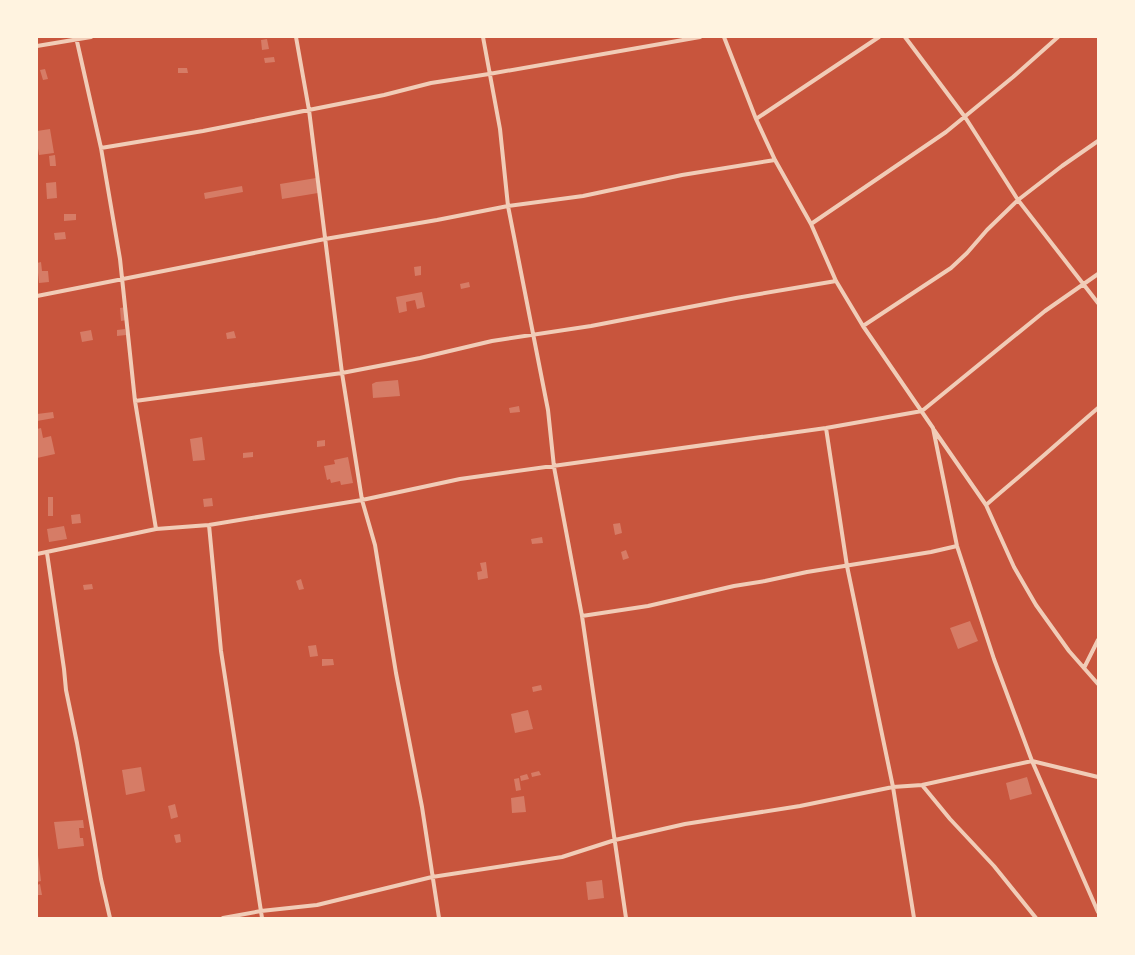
<svg xmlns="http://www.w3.org/2000/svg" width="1135" height="955" viewBox="0 0 1135 955" font-family="'Fira Sans Condensed',sans-serif">
<style>
.building{fill:#d67c66}
.lines{fill:none;stroke-linecap:round;stroke-linejoin:round}
.minor{stroke:#f1ccb7;stroke-width:4}
</style>
<rect width="100%" height="100%" fill="#c8553d"/>
<path class="building" d="M267,39L269,49L262,50L261,40Z
M274,57L275,62L265,63L264,58Z
M178,68H187L188,73H178Z
M45,69L48,79L43,80L40,70Z
M50,129L54,153L39,155L37,142V131Z
M55,155L56,166H50L49,156Z
M316,178L318,193L282,199L280,184Z
M56,182L57,198L47,199L46,183Z
M242,186L243,192L205,199L204,193Z
M64,214H76V220L64,221Z
M65,232L66,239L55,240L54,233Z
M41,262L42,271H48L49,282L39,283L37,263Z
M421,266V275L415,276L414,267Z
M469,282L470,287L461,289L460,284Z
M422,292L425,307L417,309L415,300L406,302L407,311L399,313L396,297Z
M126,307L127,320L121,321L120,308Z
M125,329L126,335L117,336V330Z
M91,330L93,340L82,342L80,332Z
M234,331L236,338L227,339L226,333Z
M398,380L400,396L373,398L372,384L376,382Z
M519,406L520,412L510,413L509,408Z
M53,412L54,418L37,421V414Z
M41,428L43,438L51,436L55,454L37,458V429Z
M202,437L205,460L193,461L190,439Z
M325,440V446L317,447V441Z
M253,452V457L243,458V453Z
M348,457L353,483L341,485L340,481L331,483L330,479L327,480L324,466L335,464L334,460Z
M48,497H53V516H48Z
M212,498L213,506L204,507L203,499Z
M80,514L81,523L72,524L71,515Z
M620,523L622,533L615,535L613,524Z
M64,526L67,539L49,542L47,529Z
M542,537L543,543L532,544L531,539Z
M626,550L629,558L623,560L621,552Z
M486,562L488,578L478,580L477,572L482,571L480,563Z
M301,579L304,589L299,590L296,581Z
M92,584L93,589L84,590L83,585Z
M970,621L978,641L958,649L950,628Z
M316,645L318,656L310,657L308,646Z
M322,659H333L334,665L322,666Z
M541,685L542,690L533,692L532,687Z
M528,710L533,729L515,733L511,714Z
M141,767L145,791L126,795L122,770Z
M539,771L541,775L532,777L531,773Z
M527,774L529,779L521,781L520,776Z
M1027,777L1032,794L1010,800L1006,783Z
M519,778L521,790L516,791L514,779Z
M524,796L526,812L512,813L511,798Z
M175,804L178,817L171,819L168,806Z
M83,820L84,828H79L80,838H83L84,846L58,849L54,822Z
M180,834L181,842L176,843L174,835Z
M38,855L41,881L37,882V856Z
M602,880L604,898L588,900L586,882Z
M40,884L42,895H37V885Z"/>
<g class="lines">
<path class="minor" d="M76,37L101,148L120,259L135,401L156,529
M296,37L309,110L342,373L362,500L375,545L396,673L422,807L439,918
M483,37L500,129L508,206L548,410L554,467L582,616L626,918
M724,37L756,119L775,160L811,224L836,281L863,326L933,428L957,546L994,659L1032,761L1098,912
M905,37L965,117L1018,200L1098,303
M37,46L91,37
M756,119L879,37
M101,148L203,131L384,95L431,83L489,74L700,37
M811,224L946,132L1013,77L1058,37
M37,296L325,239L437,220L508,206L583,196L682,175L775,160
M863,326L951,268L967,253L987,230L1018,200L1062,166L1098,141
M135,401L342,373L420,358L492,341L591,326L736,298L836,281
M826,428L847,566L893,787L914,918
M934,430L986,505L1014,567L1036,605L1069,651L1098,684
M986,505C1002,491 1019,477 1035,463C1056,445 1077,426 1098,408
M209,525L221,651L262,918
M47,553L64,669L66,690L77,743L101,879L110,918
M37,554L156,529L209,525L362,500L460,479L826,428L922,411L1045,311L1098,274
M582,616L648,606L734,586L765,581L807,572L931,552L957,546
M1084,668L1098,640
M922,785L950,819L994,866L1036,918
M223,918L261,911L317,905L432,877L562,857L615,840L685,824L800,806L893,787L922,785L1032,761L1098,777"/>
</g>
<rect width="1135" height="955" fill="none" stroke="#fff3e0" stroke-width="76"/>
</svg>
